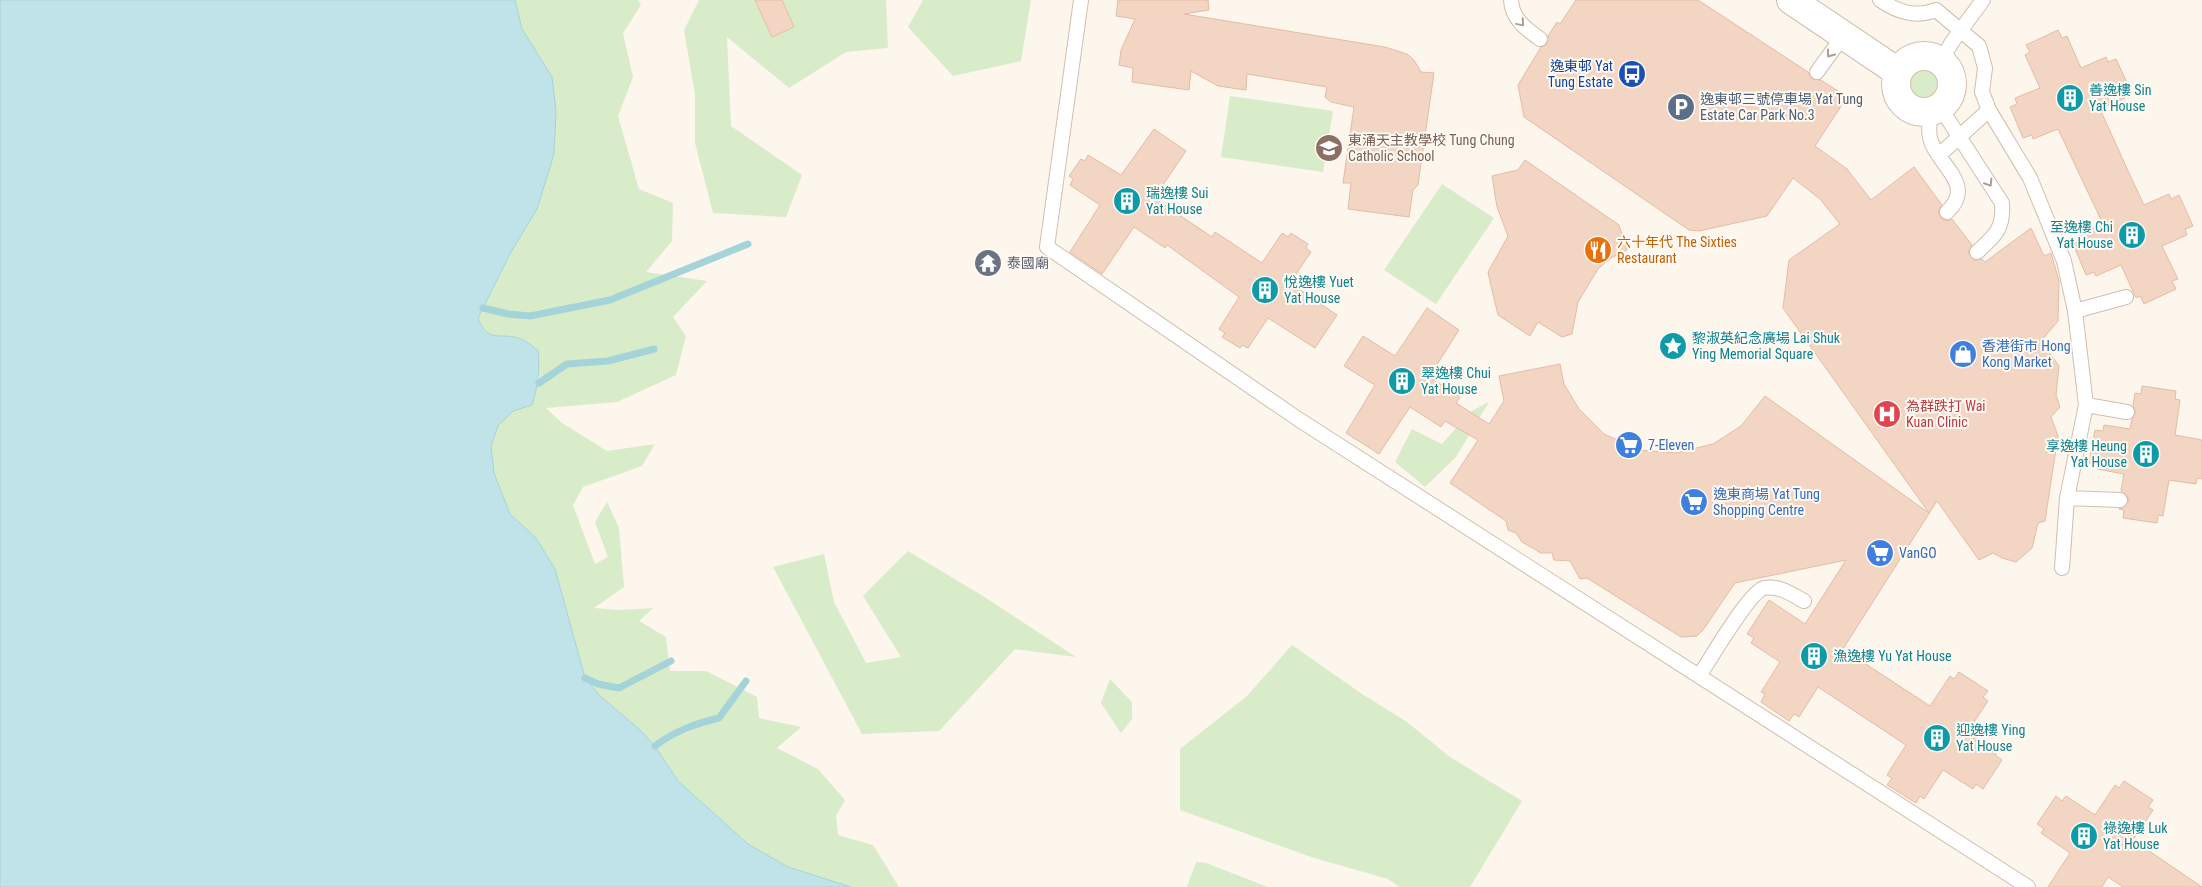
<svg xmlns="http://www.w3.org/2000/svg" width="2202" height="887" viewBox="0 0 2202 887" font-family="'Roboto Condensed','Noto Sans TC',sans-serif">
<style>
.green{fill:#d8ecc9}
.water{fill:#bfe3e8;stroke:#a5d3da}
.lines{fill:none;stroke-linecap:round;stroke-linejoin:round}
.stream{stroke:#a5d3da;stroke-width:7}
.building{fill:#f3d5c3;stroke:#e6bba3}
.service-casing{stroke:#d1beb0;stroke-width:16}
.minor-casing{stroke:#d1beb0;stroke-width:30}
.service{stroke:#fff;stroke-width:14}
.minor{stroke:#fff;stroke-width:28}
.oneway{stroke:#af9d94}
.labels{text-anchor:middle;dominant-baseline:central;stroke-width:4;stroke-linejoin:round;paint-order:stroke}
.transit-label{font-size:14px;fill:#164399;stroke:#fffaf3;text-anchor:end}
.culture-label{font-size:14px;fill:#0d838f;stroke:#fffaf3;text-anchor:start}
.service-label{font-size:14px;fill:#4e5e75;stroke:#fffaf3;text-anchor:start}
.education-label{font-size:14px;fill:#785e54;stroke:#fffaf3;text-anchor:start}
.food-label{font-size:14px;fill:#c56008;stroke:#fffaf3;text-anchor:start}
.worship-label{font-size:14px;fill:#5b616d;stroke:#fffaf3;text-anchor:start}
.shop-label{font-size:14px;fill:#366cbe;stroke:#fffaf3;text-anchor:start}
.health-label{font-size:14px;fill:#be3a42;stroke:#fffaf3;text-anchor:start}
</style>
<rect width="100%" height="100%" fill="#fdf6ec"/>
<path class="green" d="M515,0H638L641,5L623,33L633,77L618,116L639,189L673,203L672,241L646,272L707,281L673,317L686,336L676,375L617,402L546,408L562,423L607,451L655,444L642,466L583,487L573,505L595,564L608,557L595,522L607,502L619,528L624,587L594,608L621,610L653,608L639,621L666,637L670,671H706L757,697L759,718L801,727L777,748L818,769L845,800L836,816L838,835L873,845L899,887H851L788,867L748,844L678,781L655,746L639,729L600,696L585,678L555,569L536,538L510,514L494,473L491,446L498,426L539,383L538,350C533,347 527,341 521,339C501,331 488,345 478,318L511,252L537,209L552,77L522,29Z
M699,0H886L888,48L846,52L789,88L727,37L731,126L802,175L786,217L713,213L695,143V95L684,30Z
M923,0H1031L1021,61L953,76L908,27Z
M1902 84a23 23 0 1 1 46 0a23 23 0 1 1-46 0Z
M1230,96L1333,111L1323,172L1221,157Z
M1442,184L1494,218L1436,304L1384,270Z
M1489,402L1456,457L1425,487L1395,462L1412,429L1442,444L1470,412Z
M908,551L983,596L1076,657L1015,649L939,731L862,734L773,567L824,554L834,602L866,663L901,657L863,596Z
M1292,645L1362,694L1407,722L1450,757L1522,801L1470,887H1399L1388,879L1311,857L1180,810V749L1247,696Z
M1110,679L1132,702V719L1121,733L1101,703Z
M1196,862L1206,863L1268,887H1187Z"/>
<path class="water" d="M0,0H515L522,29L552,77L556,111L554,154L537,209L511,252L478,318C488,345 501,331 521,339C527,341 533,347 538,350C540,370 538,386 532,405L513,411L498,426L491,446L494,473L510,514L536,538L555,569L585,678L600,696L639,729L655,746L678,781L748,844L788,867L851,887H0Z"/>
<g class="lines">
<path class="stream" d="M483,308L508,314L530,316L610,300L748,244
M539,383L567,364L608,361L654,349
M585,678L598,684L619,688L671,661
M655,746C675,731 694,724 719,718L746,681"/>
</g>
<path class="building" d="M755,0H782L794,27L772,37Z
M1118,0H1208L1209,10L1184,14L1385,47L1407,54L1414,60L1421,72L1434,73L1418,185L1413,190L1409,217L1348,209L1351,183H1343L1354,107L1331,102L1325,97L1327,87L1247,74L1246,90L1218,86L1191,71L1189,90L1132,82L1133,68L1119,65L1121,50L1135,19L1116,16Z
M1576,0H1698L1808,72L1812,79L1821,80L1847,97L1815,146L1847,169L1871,200L1914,167L1942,205L1938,211L1941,218L1946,221L1952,219L1972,245L1968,253L1974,260L1982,259L1985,262L2031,228L2044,256L2051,253L2059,281L2058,321L2041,341L2059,366L2056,395L2060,407L2051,417L2058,436L2045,521L2038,523L2032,548L2016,562L2002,558L1993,553L1979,560L1937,501L1843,649L1930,706L1950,676L1954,679L1959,672L1988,691L1983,697L1988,701L1968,731L1998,750L1995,755L2002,760L1983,789L1976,784L1973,789L1943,770L1924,799L1920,796L1916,803L1887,785L1892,778L1887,775L1906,745L1818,687L1799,717L1794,714L1789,721L1761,702L1765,694L1761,692L1780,662L1751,643L1754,638L1747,634L1769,600L1805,624L1846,560L1735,583L1703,630L1697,636L1681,637L1587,578L1580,579L1570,561L1554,560L1552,553H1541L1522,542L1516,533L1508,530L1506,521L1450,483L1478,440L1445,421L1441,427L1410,407L1379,454L1346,433L1375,385L1344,366L1363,336L1395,356L1427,308L1459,330L1429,377L1460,397L1456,403L1489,424L1504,401L1499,376L1560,364L1564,384L1579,409L1604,434L1639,450L1676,453L1713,444L1741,426L1765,396L1929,513L1783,308L1789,260L1840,224L1820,199L1793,178L1767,216L1699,231L1689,230L1524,117L1518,85L1541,47L1547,44L1548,36L1557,22L1560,24Z
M2058,30L2062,38L2067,36L2081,68L2106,57L2108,62L2116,59L2130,89L2122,93L2125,98L2100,109L2129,173L2144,205L2169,194L2171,199L2179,195L2193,226L2185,229L2187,235L2162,246L2178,279L2172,281L2176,289L2144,304L2140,296L2136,298L2121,265L2096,276L2094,272L2086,275L2073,244L2080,241L2078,235L2103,224L2058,129L2033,139L2032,135L2023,138L2010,107L2017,104L2015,98L2040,88L2025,55L2030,52L2026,45Z
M1154,129L1186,151L1154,198L1212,237L1215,232L1262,263L1282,233L1288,237L1291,233L1308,244L1306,248L1311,252L1290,283L1337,315L1315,348L1268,318L1248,348L1242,345L1240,348L1222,337L1225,333L1219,329L1239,297L1167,245L1165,248L1134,227L1102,274L1070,252L1100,205L1070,185L1073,179L1069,176L1081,159L1085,161L1088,155L1121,175Z
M1525,160L1619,225L1627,250L1611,258L1598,269L1578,302L1572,334L1562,337L1538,322L1530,336L1498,315L1491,286L1488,272L1508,236L1497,207L1492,176L1518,170Z
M2142,386L2176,391L2175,399L2180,400L2175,435L2202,440V479L2197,478L2196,484L2169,480L2163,516L2158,515L2157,523L2123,518L2124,510L2119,509L2124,507L2129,500L2127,496L2121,491L2124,474L2097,469L2098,464L2089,463L2095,430L2103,431L2104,425L2130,429L2132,419L2136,413L2133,406L2135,393L2141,394Z
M2124,781L2153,800L2148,807L2153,810L2133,840L2202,887H2123L2108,877L2102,887H2048L2070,853L2041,833L2044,829L2037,824L2056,796L2062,801L2066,796L2095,815L2115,785L2119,788Z"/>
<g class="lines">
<g class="service-casing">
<path id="service" d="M1081,0L1047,247L1298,419L2028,887
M1511,0C1512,19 1526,29 1540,39
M1880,0C1898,12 1915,18 1936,10L1979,46L1985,68L1982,92L1989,110L2030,178L2064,261L2075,311L2086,405L2067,498L2062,568
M1941,61L1952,42L1983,0
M1817,72L1843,36
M1940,107L2002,203C2004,229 1995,236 1977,252
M1932,111C1929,122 1927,135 1933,146C1944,169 1974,187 1947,212
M1939,155L1989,110
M2075,311L2126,297
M2086,405L2127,412
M2067,498L2120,500
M1699,676C1710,660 1749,592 1764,588C1779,585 1791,594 1804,601"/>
</g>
<g class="minor-casing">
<path id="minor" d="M1791,0L1898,72
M1896 84a28 28 0 1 1 56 0a28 28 0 1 1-56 0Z"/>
</g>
<use href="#service" class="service"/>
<use href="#minor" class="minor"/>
</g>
<defs><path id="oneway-chevron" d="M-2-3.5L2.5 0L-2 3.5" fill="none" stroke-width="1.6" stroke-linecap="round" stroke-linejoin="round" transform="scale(1.25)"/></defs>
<g class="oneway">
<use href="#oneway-chevron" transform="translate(1521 23) rotate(50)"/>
<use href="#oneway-chevron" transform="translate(1830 54) rotate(126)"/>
<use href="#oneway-chevron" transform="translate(1989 183) rotate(58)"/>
</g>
<defs>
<g id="bus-disc" transform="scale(1.4375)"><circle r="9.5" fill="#1a4fb4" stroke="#fffaf3"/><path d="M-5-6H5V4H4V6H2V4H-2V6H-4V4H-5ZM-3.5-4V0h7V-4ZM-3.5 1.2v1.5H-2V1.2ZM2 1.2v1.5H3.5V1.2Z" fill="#fff"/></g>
<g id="building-disc" transform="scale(1.4375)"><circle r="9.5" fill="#0f9aa8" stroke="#fffaf3"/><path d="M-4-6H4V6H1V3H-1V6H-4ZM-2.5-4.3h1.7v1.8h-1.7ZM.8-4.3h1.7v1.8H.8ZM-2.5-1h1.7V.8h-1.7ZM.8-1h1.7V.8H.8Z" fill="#fff"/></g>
<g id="parking-disc" transform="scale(1.4375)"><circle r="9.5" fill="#5c6f8a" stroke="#fffaf3"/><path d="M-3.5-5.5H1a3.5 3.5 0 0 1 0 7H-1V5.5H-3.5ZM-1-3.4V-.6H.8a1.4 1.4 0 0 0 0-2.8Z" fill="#fff"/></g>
<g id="school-disc" transform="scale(1.4375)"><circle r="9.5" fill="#8d6e63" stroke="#fffaf3"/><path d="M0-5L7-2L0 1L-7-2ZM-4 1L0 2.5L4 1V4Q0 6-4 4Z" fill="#fff"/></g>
<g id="restaurant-disc" transform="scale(1.4375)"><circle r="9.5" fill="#e8710a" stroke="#fffaf3"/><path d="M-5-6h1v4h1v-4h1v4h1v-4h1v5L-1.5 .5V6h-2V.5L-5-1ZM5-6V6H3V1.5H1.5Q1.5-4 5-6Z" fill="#fff"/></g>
<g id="temple-disc" transform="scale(1.4375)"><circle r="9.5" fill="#6b7280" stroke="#fffaf3"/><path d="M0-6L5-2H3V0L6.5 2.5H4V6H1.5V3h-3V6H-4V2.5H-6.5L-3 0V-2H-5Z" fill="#fff"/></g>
<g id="sight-disc" transform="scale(1.4375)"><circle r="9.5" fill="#0f9aa8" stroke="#fffaf3"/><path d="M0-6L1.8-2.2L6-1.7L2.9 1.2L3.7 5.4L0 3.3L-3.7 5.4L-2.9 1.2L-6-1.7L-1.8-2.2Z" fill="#fff"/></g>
<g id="shop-disc" transform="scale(1.4375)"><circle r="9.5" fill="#3f7fe0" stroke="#fffaf3"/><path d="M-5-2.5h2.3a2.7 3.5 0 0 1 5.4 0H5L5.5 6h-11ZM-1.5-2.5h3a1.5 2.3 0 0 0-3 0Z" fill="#fff"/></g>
<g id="hospital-disc" transform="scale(1.4375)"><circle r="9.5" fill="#e0444e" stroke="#fffaf3"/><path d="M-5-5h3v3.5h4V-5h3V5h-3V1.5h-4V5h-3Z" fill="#fff"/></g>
<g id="supermarket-disc" transform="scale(1.4375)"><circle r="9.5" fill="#3f7fe0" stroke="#fffaf3"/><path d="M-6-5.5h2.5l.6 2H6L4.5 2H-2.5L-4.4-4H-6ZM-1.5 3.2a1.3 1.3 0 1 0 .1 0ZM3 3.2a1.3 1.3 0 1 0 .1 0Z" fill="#fff"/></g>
</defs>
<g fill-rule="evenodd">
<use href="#bus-disc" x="1632" y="74"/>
<use href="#building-disc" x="2070" y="98"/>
<use href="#parking-disc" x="1681" y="107"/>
<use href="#school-disc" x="1329" y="148"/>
<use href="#building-disc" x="1127" y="201"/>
<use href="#building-disc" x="2132" y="235"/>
<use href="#restaurant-disc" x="1598" y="250"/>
<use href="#temple-disc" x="988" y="263"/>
<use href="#building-disc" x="1265" y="290"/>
<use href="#sight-disc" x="1673" y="346"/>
<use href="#shop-disc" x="1963" y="354"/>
<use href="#building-disc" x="1402" y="381"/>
<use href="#hospital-disc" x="1887" y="414"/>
<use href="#supermarket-disc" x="1629" y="445"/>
<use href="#building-disc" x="2146" y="454"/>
<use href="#supermarket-disc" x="1694" y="502"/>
<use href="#supermarket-disc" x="1880" y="553"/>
<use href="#building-disc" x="1814" y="656"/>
<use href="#building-disc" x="1937" y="738"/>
<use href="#building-disc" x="2084" y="836"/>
</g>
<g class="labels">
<g class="transit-label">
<text x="1613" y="66">逸東邨 Yat<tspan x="1613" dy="16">Tung Estate</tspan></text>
</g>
<g class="culture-label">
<text x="2089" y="90">善逸樓 Sin<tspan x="2089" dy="16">Yat House</tspan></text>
<text x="1146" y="193">瑞逸樓 Sui<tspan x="1146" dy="16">Yat House</tspan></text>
<text x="2113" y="227" text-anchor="end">至逸樓 Chi<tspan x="2113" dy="16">Yat House</tspan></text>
<text x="1284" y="282">悅逸樓 Yuet<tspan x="1284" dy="16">Yat House</tspan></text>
<text x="1692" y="338">黎淑英紀念廣場 Lai Shuk<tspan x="1692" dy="16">Ying Memorial Square</tspan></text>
<text x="1421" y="373">翠逸樓 Chui<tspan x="1421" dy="16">Yat House</tspan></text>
<text x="2127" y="446" text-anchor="end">享逸樓 Heung<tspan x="2127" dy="16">Yat House</tspan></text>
<text x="1833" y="656">漁逸樓 Yu Yat House</text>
<text x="1956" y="730">迎逸樓 Ying<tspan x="1956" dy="16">Yat House</tspan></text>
<text x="2103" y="828">祿逸樓 Luk<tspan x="2103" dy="16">Yat House</tspan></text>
</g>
<g class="service-label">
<text x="1700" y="99">逸東邨三號停車場 Yat Tung<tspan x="1700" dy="16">Estate Car Park No.3</tspan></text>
</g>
<g class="education-label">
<text x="1348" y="140">東涌天主教學校 Tung Chung<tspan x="1348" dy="16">Catholic School</tspan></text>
</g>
<g class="food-label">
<text x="1617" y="242">六十年代 The Sixties<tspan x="1617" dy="16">Restaurant</tspan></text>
</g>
<g class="worship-label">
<text x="1007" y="263">泰國廟</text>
</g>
<g class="shop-label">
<text x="1982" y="346">香港街市 Hong<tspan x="1982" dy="16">Kong Market</tspan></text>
<text x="1648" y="445">7-Eleven</text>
<text x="1713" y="494">逸東商場 Yat Tung<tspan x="1713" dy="16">Shopping Centre</tspan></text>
<text x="1899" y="553">VanGO</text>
</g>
<g class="health-label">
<text x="1906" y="406">為群跌打 Wai<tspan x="1906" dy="16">Kuan Clinic</tspan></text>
</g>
</g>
</svg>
